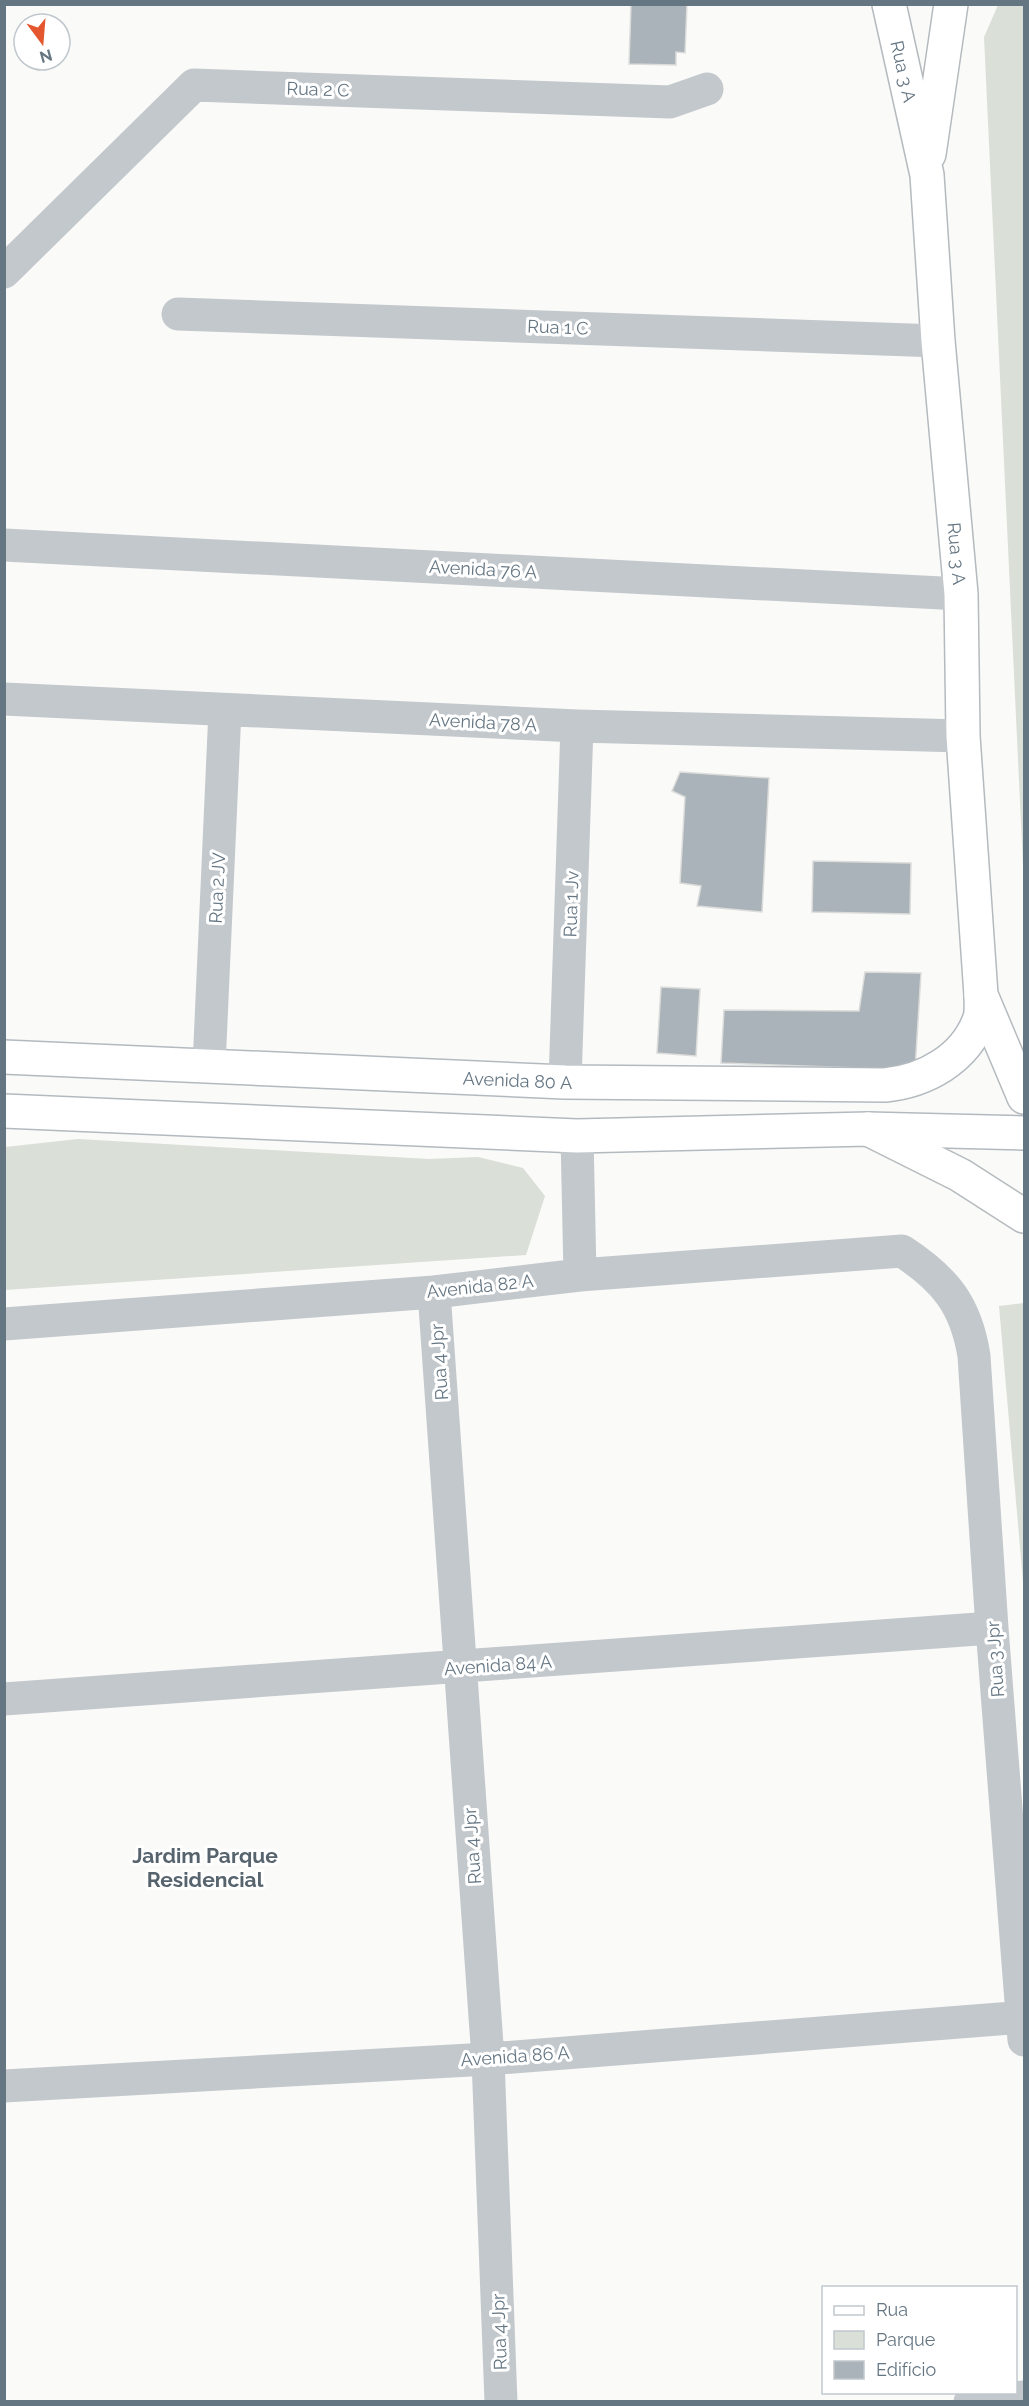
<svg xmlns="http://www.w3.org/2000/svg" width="1029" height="2406" viewBox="0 0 1029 2406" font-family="Raleway,sans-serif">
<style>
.green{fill:#dadfd7}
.building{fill:#aab3b9;stroke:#dcdcda;stroke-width:1.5}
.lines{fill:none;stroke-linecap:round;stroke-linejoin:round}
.secondary-casing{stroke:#b3babf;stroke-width:36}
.primary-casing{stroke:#b5babe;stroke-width:36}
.minor{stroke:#c3c8cc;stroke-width:33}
.secondary{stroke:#fff;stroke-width:33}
.primary{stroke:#fff;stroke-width:33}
.labels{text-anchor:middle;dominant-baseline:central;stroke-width:6;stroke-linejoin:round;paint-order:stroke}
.street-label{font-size:18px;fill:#657683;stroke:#fff}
.quarter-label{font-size:21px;font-weight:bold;fill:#57646e;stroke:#fff}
</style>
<rect width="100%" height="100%" fill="#fafaf8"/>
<path class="green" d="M998,5H1024V887L984,37Z
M78,1139L429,1159L478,1157L523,1168L545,1196L526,1255L5,1290V1147Z
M1024,1303V1593L999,1306Z"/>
<path class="building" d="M631,4H687L685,53L676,52V65L629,64Z
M680,772L769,778L762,912L697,906L701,886L680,883L685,797L672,791Z
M813,861L911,863L910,914L812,912Z
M865,972L921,973L915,1070L721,1063L724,1010L859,1011Z
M661,987L700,989L696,1056L657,1053Z"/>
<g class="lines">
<g class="secondary-casing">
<g id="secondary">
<path id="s1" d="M4,1057L565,1082L885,1085C925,1081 966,1059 980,1018C982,1011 981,1002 981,995"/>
<path d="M4,1111L577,1136L868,1129L1024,1133"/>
</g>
</g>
<g class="primary-casing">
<g id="primary">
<path id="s2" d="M889,4L927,175L938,341L961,594L963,736L981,995L1024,1097"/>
<path d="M929,154L951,4"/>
<path d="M868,1129L960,1175L1024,1216"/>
</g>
</g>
<path class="minor" d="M4,272L194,85L670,102L707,89
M178,314L938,341
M4,545L961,594
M4,699L577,726L963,736
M209,1066L225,710
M565,1082L577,726
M577,1136L580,1275
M434,1292L488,2059L501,2402
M4,1324L434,1292L580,1275L902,1251C945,1279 966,1305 974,1356L992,1628L1024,2040
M4,1699L992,1628
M4,2086L488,2059L1024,2017
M970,2402L1024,2397"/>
<use href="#secondary" class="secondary"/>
<use href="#primary" class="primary"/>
</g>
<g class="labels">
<g class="street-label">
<text stroke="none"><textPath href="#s2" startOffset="69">Rua 3 A</textPath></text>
<text transform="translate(318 89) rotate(2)">Rua 2 C</text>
<text transform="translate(558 327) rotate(2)">Rua 1 C</text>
<text stroke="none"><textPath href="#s2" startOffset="555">Rua 3 A</textPath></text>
<text transform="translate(483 569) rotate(3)">Avenida 76 A</text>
<text transform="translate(483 722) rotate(3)">Avenida 78 A</text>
<text transform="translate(217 888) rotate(-87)">Rua 2 JV</text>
<text transform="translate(571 904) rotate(-88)">Rua 1 Jv</text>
<text stroke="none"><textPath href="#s1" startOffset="514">Avenida 80 A</textPath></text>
<text transform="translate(480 1286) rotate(-6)">Avenida 82 A</text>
<text transform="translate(439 1362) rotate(-94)">Rua 4 Jpr</text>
<text transform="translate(995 1659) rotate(-94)">Rua 3 Jpr</text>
<text transform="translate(498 1665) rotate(-4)">Avenida 84 A</text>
<text transform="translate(472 1846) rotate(-94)">Rua 4 Jpr</text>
<text transform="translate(515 2056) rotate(-4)">Avenida 86 A</text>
<text transform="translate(499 2332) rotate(-92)">Rua 4 Jpr</text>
</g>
<g class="quarter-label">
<text x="205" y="1855">Jardim Parque<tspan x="205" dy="24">Residencial</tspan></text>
</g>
</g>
<rect width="1029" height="2406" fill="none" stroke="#657683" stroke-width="12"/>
<rect x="822" y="2286" width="195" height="108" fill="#ffffff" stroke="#c1c8cd" stroke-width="1.5"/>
<rect x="834" y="2306" width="30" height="9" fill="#ffffff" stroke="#c1c8cd" stroke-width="1.5"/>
<text x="876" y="2316" font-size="18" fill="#657683">Rua</text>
<rect x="834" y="2331" width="30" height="18" fill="#dadfd7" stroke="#c1c8cd" stroke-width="1.5"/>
<text x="876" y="2346" font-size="18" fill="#657683">Parque</text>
<rect x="834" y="2361" width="30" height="18" fill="#aab3b9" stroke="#c1c8cd" stroke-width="1.5"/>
<text x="876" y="2376" font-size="18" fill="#657683">Edifício</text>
<g transform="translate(42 42) rotate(164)"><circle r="28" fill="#ffffff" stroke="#c1c8cd" stroke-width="1.5"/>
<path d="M0-4.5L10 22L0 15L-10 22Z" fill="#e4572e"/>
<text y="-9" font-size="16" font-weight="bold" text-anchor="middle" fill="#657683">N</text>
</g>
</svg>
